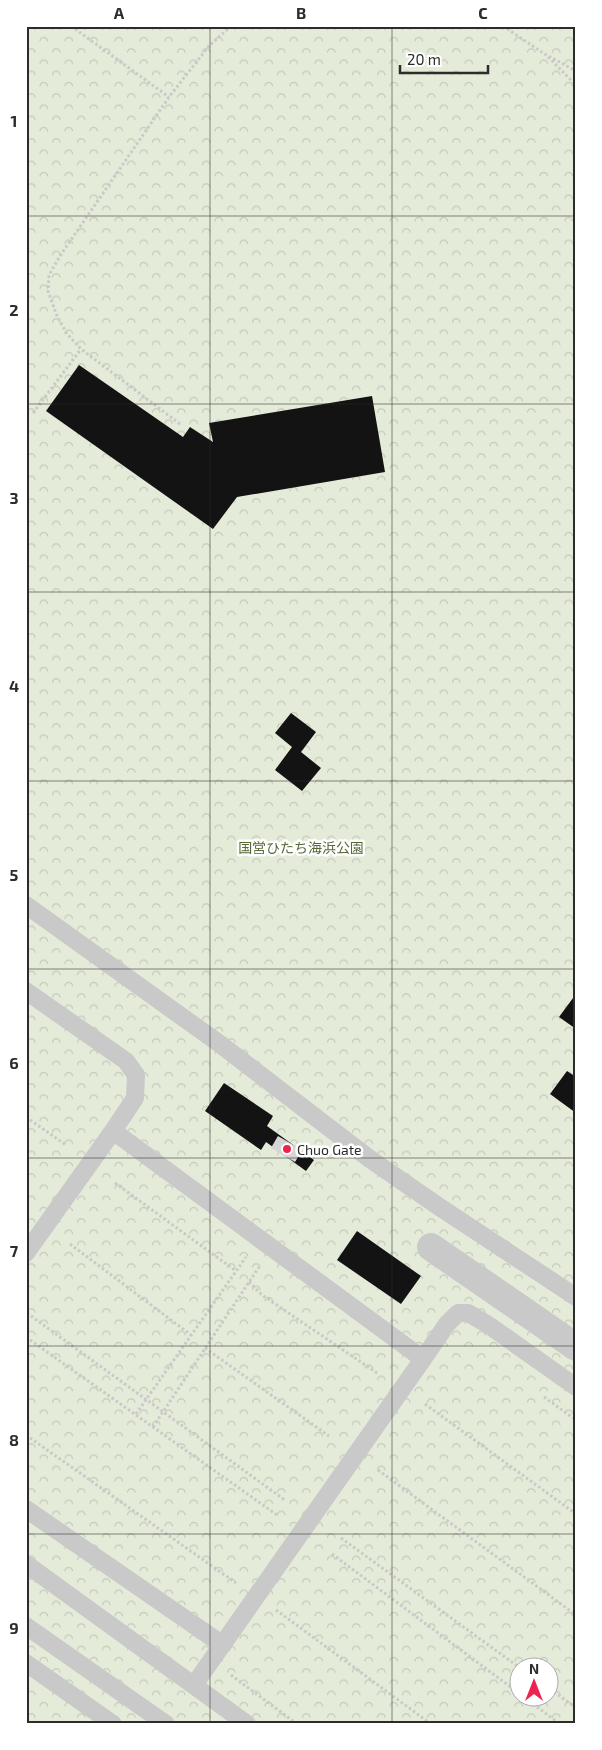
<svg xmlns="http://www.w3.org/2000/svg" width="602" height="1750" viewBox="0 0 602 1750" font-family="'Exo 2','Noto Sans JP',sans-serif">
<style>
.forest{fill:url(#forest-crowns);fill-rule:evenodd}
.building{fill:#131313}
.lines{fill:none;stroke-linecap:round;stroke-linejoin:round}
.street-tunnel{stroke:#d5d5d5;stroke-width:28;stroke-dasharray:28 14;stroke-linecap:butt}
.path{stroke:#c9c9c9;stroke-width:3;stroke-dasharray:2.5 2.5;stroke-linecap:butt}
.lane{stroke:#c9c9c9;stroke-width:18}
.street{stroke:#c9c9c9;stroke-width:28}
.grid{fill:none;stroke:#2c2c2c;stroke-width:1;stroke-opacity:0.55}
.poi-dot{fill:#ed234d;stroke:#fff;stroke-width:2}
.labels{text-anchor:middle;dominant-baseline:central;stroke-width:5;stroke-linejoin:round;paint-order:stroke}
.park-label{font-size:14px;fill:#556937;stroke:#fff}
.poi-label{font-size:14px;fill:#2c2c2c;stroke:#fff;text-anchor:start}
.neatline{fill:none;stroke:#2c2c2c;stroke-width:2}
.grid-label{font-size:16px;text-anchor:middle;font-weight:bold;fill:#2c2c2c}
</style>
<defs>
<pattern id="forest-crowns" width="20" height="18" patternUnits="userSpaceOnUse" patternTransform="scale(1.25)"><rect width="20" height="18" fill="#e4ebd8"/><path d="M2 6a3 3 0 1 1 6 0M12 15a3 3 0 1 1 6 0" fill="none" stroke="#c4caba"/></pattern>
</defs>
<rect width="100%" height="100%" fill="#fff"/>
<path class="forest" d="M26,26H576V1724H26ZM520,1668H550V1698H520Z"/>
<path class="building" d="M79,365L183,437L190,427L213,442L209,423L372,396L385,472L237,497L213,529L46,411Z
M291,713L316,732L301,752L321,768L302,791L275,770L292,747L275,733Z
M576,994V1029L559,1017Z
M567,1071L576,1077V1113L550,1094Z
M224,1083L273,1116L267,1126L314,1160L306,1171L266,1142L261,1150L205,1111Z
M357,1231L421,1276L401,1304L337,1260Z"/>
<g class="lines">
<path class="street-tunnel" d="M283,1155L290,1143"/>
<path class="path" d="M71,26L169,97
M503,26L543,53L576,71
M548,57L576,85
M33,413L81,349
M180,424L81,349L67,334L57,316L48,291L49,275L60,256L169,97L209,46L231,26
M26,1117L66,1145
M115,1183L236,1271
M70,1244L191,1335
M249,1282L262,1295L377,1373
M27,1313L286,1501
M26,1337L277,1515
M205,1348L329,1436
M544,1397L576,1420
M425,1404L576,1514
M136,1414L246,1257
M153,1427L259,1267
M26,1435L236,1583
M378,1470L576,1615
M341,1538L520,1668
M332,1554L520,1694
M276,1610L431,1724
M231,1675L297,1724
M550,1689L575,1707
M525,1698L560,1724"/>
<path class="lane" d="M26,905L220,1044L370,1159L438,1206L576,1297
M26,991L126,1061L136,1075L135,1098L113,1131L423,1359L447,1324L458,1313H468L487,1324L576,1387
M26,1253L113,1131
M26,1509L223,1645
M26,1564L247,1724
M26,1626L166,1724
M26,1663L113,1724
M194,1685L423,1359"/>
<path class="street" d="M431,1247L576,1347"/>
</g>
<path class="grid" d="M210,26V1724M392,26V1724M26,216H576M26,404H576M26,592H576M26,781H576M26,969H576M26,1158H576M26,1346H576M26,1534H576"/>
<circle class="poi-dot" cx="287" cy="1149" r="5"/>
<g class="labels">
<g class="park-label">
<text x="301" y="847">国営ひたち海浜公園</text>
</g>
<g class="poi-label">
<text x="297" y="1149">Chuo Gate</text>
</g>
</g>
<rect width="602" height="1750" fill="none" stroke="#ffffff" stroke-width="55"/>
<g transform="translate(534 1682)"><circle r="24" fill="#ffffff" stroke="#ababab"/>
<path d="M0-4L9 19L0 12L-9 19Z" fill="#ed234d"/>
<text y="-8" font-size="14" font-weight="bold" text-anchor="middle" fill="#2c2c2c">N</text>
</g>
<path d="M400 65v8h88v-8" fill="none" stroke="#2c2c2c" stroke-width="2.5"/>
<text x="407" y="65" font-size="15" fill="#2c2c2c" stroke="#ffffff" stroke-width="4" paint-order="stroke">20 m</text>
<rect x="28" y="28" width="546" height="1694" class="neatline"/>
<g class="grid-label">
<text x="119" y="19">A</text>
<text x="301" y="19">B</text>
<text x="483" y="19">C</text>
<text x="14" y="127">1</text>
<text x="14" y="316">2</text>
<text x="14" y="504">3</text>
<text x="14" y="692">4</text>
<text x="14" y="881">5</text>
<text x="14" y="1069">6</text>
<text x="14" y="1257">7</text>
<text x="14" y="1446">8</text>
<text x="14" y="1634">9</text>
</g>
</svg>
